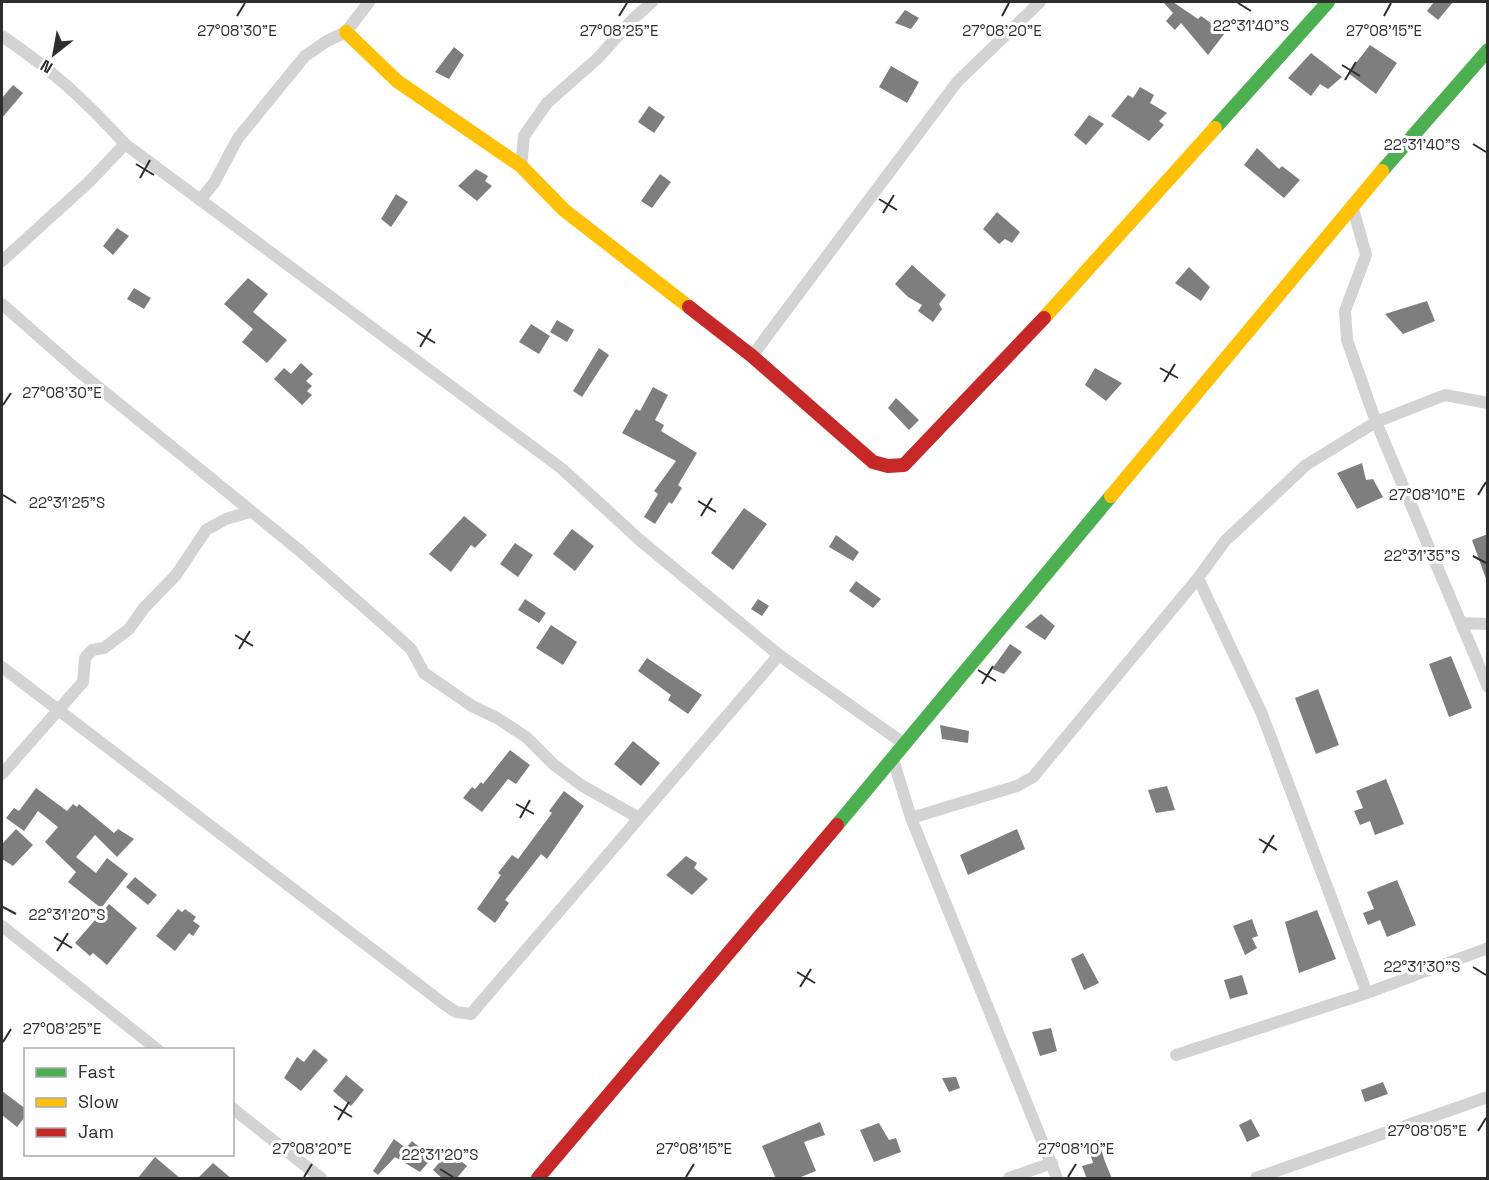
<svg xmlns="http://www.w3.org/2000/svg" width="1489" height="1180" viewBox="0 0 1489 1180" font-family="'Space Grotesk',sans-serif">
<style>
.building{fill:#7e7e7e}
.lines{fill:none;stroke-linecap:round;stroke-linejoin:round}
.street{stroke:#d3d3d3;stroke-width:12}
.fast{stroke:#4caf50;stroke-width:14}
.slow{stroke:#ffc107;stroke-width:14}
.jam{stroke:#c62828;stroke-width:14}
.ticks{fill:none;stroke:#2e2e2e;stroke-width:2}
.ticks-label{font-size:15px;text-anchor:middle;fill:#2e2e2e;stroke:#fff;stroke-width:6;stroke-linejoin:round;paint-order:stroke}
</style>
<rect width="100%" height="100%" fill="#fff"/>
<path class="building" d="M1163,2H1173L1198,19L1201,16L1225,33L1208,55L1181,23L1175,30L1166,21L1173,13Z
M1434,2H1453L1438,20L1427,11Z
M905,10L919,18L911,29L895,23Z
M1370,45L1397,63L1376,94L1348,73Z
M454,47L464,55L449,79L435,72Z
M1311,53L1342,77L1328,89L1320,84L1311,96L1288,78Z
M891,66L919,82L907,103L879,87Z
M13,85L23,93L2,118V98Z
M1140,87L1154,95L1150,103L1167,113L1159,121L1164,125L1149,141L1111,116L1128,95L1133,98Z
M649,106L665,117L654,133L638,122Z
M1089,115L1104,124L1086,145L1074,135Z
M1257,148L1279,169L1282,166L1300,180L1284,198L1244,165Z
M476,169L488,176L485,181L492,186L477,201L458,186Z
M660,174L671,182L652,208L641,201Z
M396,194L408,202L391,227L381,219Z
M997,212L1020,232L1012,243L1005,239L999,244L983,229Z
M117,228L129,236L113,255L103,246Z
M912,265L946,295L939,304L942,309L933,322L918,311L922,305L908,297L895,284Z
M1189,267L1210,287L1201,301L1175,283Z
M248,278L268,294L253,312L287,340L267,363L242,342L253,329L224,304Z
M134,288L151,298L144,309L127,299Z
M1427,301L1435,321L1403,334L1385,314Z
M557,320L574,330L567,342L550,332Z
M531,324L550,336L539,354L519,342Z
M599,348L609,355L582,397L573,391Z
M301,363L313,374L306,381L312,386L307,391L312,395L302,405L274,379L284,368L291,374Z
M1095,368L1122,383L1106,401L1085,385Z
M653,387L668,395L655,420L664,425L661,431L697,453L678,485L682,488L672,504L669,502L655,524L644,517L658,494L654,491L676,461L622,433L636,409L640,411Z
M896,398L919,420L909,430L888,408Z
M1362,463L1366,480L1373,479L1383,497L1357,509L1337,473Z
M744,508L767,524L733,570L711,553Z
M464,516L487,535L475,548L471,545L451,572L429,554Z
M572,529L594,546L575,571L553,554Z
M1488,534V579H1486L1472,540Z
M836,535L859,552L853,561L829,547Z
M515,543L533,555L518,577L500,564Z
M856,581L881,599L873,608L849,591Z
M525,599L546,613L539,623L518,610Z
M758,599L769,606L762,616L751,609Z
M1041,614L1055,626L1045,640L1025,627Z
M551,625L577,642L563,665L536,648Z
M1010,644L1022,652L1004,674L992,669Z
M1451,656L1472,708L1449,717L1429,664Z
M647,658L702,695L688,714L668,700L671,695L638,671Z
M1318,689L1339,745L1316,754L1295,698Z
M940,725L969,731L968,743L942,739Z
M633,741L660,763L641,786L614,764Z
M510,750L530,765L516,784L508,779L482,812L463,798L472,787L475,789L481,782L483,784Z
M1386,779L1404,824L1375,835L1370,821L1360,825L1354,811L1363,808L1356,791Z
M1167,786L1175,810L1156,813L1148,790Z
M36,788L67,811L73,804L77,807L79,804L114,833L118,829L134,839L117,857L95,835L76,857L96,873L107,858L128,874L101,908L68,882L76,872L45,842L58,827L38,811L24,831L6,818L14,808L19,811Z
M564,791L584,806L547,859L541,854L505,900L509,903L495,923L477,909L501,875L498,873L512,855L518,859L552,813L549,811Z
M16,829L33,845L13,866L2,859V844Z
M1017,829L1025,849L968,875L960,855Z
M686,856L697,863L694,868L708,879L692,895L666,875Z
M135,877L157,895L148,905L126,887Z
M1397,880L1416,925L1387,937L1380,920L1368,925L1363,913L1374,909L1367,892Z
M109,904L137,928L107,965L93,953L90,956L75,943Z
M178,909L182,912L185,909L196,917L193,921L200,926L193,936L189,933L175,951L156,936Z
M1317,910L1336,959L1299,973L1285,922Z
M1252,919L1258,936L1252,938L1257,948L1245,955L1233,926Z
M1083,953L1099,983L1084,990L1071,959Z
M1242,975L1248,994L1230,999L1224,980Z
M1051,1028L1057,1051L1040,1056L1032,1032Z
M314,1049L328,1060L301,1091L284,1078L297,1057L304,1062Z
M346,1075L364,1090L351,1106L333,1091Z
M956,1077L960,1088L949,1092L942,1078Z
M1383,1082L1388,1094L1365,1102L1361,1090Z
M2,1091L26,1109V1116L17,1127L2,1115Z
M1251,1119L1260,1136L1247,1142L1239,1125Z
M820,1122L825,1135L804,1142L816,1171L796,1179H776L762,1146Z
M879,1123L889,1140L896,1138L901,1152L874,1162L860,1130Z
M394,1139L406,1148L412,1141L432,1158L420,1172L395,1157L378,1175L373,1171Z
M1099,1140L1104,1159L1112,1179H1087L1082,1166L1093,1163L1087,1143Z
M449,1151L467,1166L456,1179H443L433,1170Z
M155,1157L181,1179H137Z
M213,1163L232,1179H197Z"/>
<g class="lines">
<path class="street" d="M2,36C51,69 85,100 125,144L561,468L642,542L779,655L903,743
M521,166L524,136L547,103L598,58L633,19L652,2
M200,200L214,183L238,138L305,56L327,41L346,32L369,2
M1352,205L1366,255L1345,311L1347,340L1376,422L1488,687
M2,261L89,182L125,144
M2,304L76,369L299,550L389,629L411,649L424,673L472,706L497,718L526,737L553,764L581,785L639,818
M752,356L957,82L1040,2
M1198,578L1262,714L1367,993
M1463,623L1488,624
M2,667L444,1004L456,1012L471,1014L779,655
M893,759L911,818L1057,1178
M2,774L83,682L85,658L92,650L104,648L129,629L144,608L176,575L206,530L226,519L250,512
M911,818L1017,786L1033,777L1198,578L1225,541L1306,465L1376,422L1445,395L1488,403
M2,926L158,1050
M1176,1055L1367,993L1488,948
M232,1108L321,1178
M1009,1178L1052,1163
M1256,1178L1488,1097"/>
<path class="fast" d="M1215,128L1328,2
M1382,171L1488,50
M837,825L1111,496"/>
<path class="slow" d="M346,32L397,81L521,166L564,210L689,307
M1044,318L1215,128
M1111,496L1382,171"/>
<path class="jam" d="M689,307L752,356L873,462L888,466L904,465L1044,318
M538,1178L837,825"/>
</g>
<path class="ticks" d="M1238,3L1251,11M237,16L245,3M619,16L627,3M1002,16L1009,3M1384,16L1391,3M1342,65L1360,76M1345,80L1356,62M1473,144L1486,152M136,164L154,175M140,178L150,160M879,199L897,210M883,213L894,195M417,332L435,343M420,347L431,329M1160,368L1178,378M1164,382L1175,364M3,405L11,393M3,495L16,503M1478,495L1486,482M698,501L716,512M701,516L712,498M1473,556L1486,563M235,635L253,646M239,649L250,631M978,670L996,681M982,684L993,666M516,804L534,814M520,818L530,800M1259,839L1277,850M1263,853L1274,835M3,907L16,914M54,937L72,948M57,951L68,933M1473,967L1486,975M797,972L815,983M800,987L811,969M3,1042L11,1029M334,1106L352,1117M338,1120L349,1102M1478,1131L1486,1118M440,1169L453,1177M304,1177L312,1164M686,1177L694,1164M1068,1177L1076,1164"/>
<g class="ticks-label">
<text x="1251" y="31">22°31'40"S</text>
<text x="619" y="36">27°08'25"E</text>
<text x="237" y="36">27°08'30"E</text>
<text x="1002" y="36">27°08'20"E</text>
<text x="1384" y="36">27°08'15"E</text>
<text x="1422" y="150">22°31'40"S</text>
<text x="62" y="398">27°08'30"E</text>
<text x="1427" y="500">27°08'10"E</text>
<text x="67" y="508">22°31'25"S</text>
<text x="1422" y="561">22°31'35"S</text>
<text x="67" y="920">22°31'20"S</text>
<text x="1422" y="972">22°31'30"S</text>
<text x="62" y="1034">27°08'25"E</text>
<text x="1427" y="1136">27°08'05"E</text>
<text x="312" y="1154">27°08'20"E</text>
<text x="694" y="1154">27°08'15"E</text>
<text x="1076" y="1154">27°08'10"E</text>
<text x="440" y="1160">22°31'20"S</text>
</g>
<rect width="1489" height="1180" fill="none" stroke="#2e2e2e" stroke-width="6"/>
<rect x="24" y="1048" width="210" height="108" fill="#ffffff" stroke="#ababab" stroke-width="1.5"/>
<rect x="36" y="1068" width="30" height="9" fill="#4caf50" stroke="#ababab" stroke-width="1.5"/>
<text x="78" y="1078" font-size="18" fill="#2e2e2e">Fast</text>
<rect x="36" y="1098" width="30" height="9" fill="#ffc107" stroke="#ababab" stroke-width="1.5"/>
<text x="78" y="1108" font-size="18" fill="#2e2e2e">Slow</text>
<rect x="36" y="1128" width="30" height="9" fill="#c62828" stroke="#ababab" stroke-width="1.5"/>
<text x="78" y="1138" font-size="18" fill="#2e2e2e">Jam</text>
<g transform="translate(54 54) rotate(211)" stroke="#ffffff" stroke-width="4.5" paint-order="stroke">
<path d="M0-4.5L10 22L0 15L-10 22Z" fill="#2e2e2e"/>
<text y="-9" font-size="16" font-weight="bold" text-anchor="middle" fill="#2e2e2e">N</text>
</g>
</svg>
